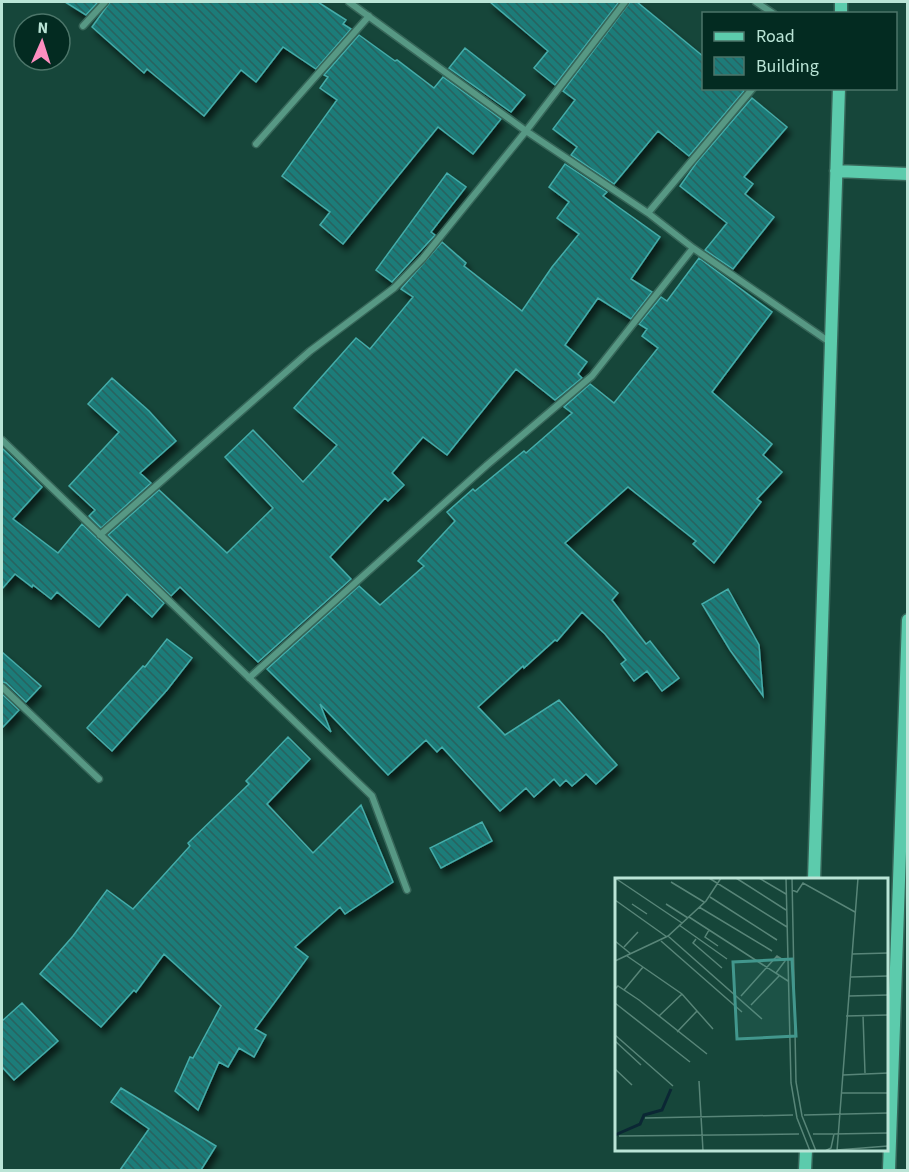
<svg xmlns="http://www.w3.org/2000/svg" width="909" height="1172" viewBox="0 0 909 1172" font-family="'Source Sans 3',sans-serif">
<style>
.building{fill:url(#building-back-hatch);stroke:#45aca9;stroke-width:1.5;filter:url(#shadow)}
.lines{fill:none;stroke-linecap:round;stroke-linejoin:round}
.street-casing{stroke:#376659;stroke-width:9}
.secondary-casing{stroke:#376659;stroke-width:15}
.street{stroke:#579884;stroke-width:6}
.secondary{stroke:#5ccbac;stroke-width:12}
.inset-river{fill:none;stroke:#0b2734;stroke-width:3}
.inset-road{fill:none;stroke:#588578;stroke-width:1.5}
.view{fill:#42978d;fill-opacity:0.15;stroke:#42978d;stroke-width:3}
.inset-edge{fill:none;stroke:#bae4d6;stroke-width:3}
</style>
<defs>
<pattern id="building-back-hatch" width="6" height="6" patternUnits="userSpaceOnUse" patternTransform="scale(1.5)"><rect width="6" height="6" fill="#1d7b79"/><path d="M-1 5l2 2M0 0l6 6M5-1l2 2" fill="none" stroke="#29625f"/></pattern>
<filter id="shadow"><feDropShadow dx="3.5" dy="6" stdDeviation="3" flood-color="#0009"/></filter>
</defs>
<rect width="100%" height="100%" fill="#16463a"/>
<path class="building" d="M65,2H98L86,15Z
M110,2H318L346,20L343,24L351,29L316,69L283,47L256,82L241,70L204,116L147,69L144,73L92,27Z
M490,2H619L555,85L534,68L548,51Z
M630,2H637L704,57V88H741L744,91L689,156L658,131L614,184L571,155L577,147L553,129L575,100L563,91Z
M359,35L395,61L397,60L434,88L443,77L501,119L473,154L438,127L343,244L320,225L330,212L282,176L337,100L320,88L328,77L324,75Z
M465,48L525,95L511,112L449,68Z
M752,98L787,127L744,177L753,184L745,194L774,217L733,269L705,250L727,223L680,186L697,162Z
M565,164L607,192L603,196L660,237L631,279L652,292L631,319L598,298L565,345L587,362L578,374L582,378L555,400L516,369L447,455L423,437L392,473L404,485L388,501L385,498L330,557L351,579L258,662L180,587L171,596L108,535L159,490L227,553L273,508L225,457L253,430L303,482L337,445L294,408L356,338L370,349L413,297L401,289L442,242L466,263L464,266L522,311L552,267L579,234L557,218L569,202L549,187Z
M447,173L466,187L431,232L435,235L392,282L376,270Z
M699,258L772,312L712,392L772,444L763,455L782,472L757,499L761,502L714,563L693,544L696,541L628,487L565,543L618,593L612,600L646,644L650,641L679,678L662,691L647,671L634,681L621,664L626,660L605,634L582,612L557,641L555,640L524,668L523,666L478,707L505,735L559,700L617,765L596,784L586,774L572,786L566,780L560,786L554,779L534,797L526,788L500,811L442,747L437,752L426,740L388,775L320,704L331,732L267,669L359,586L380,605L424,566L418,561L455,521L447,512L473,489L475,491L524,451L526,453L572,413L564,407L590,384L614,403L658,348L642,336L647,329L639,324L661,297L667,301Z
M112,378L149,411L176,441L140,473L151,483L101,528L89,516L95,510L69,486L119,432L88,404Z
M2,448L42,487L13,519L58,553L82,524L164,603L152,617L127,594L99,627L57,592L51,599L33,585L32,587L15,574L2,589Z
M728,589L759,645L763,696L730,650L702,604Z
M167,639L192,658L167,690L112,751L87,728L143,666L145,667Z
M2,652L41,686L26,702L6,683L2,682Z
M2,694L19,710L2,728Z
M288,737L310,759L267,804L313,853L361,805L393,882L345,914L340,907L295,947L308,957L255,1029L266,1035L254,1057L239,1048L228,1067L219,1062L198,1110L175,1091L190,1057L193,1058L221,1006L164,954L136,992L134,990L101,1027L40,974L73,936L107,890L133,909L190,846L188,843L249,784L246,781Z
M482,822L492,841L441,868L430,848Z
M22,1003L58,1041L14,1080L2,1067V1021Z
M121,1088L216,1146L201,1170H120L149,1129L111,1102Z"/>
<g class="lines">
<g class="street-casing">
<path id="street" d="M349,2L526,131L648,213L693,248L831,343
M756,2L774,14
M83,26L105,2
M256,144L369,16
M648,213L753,88
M2,440L372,796L407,890
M100,535L310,351L394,288L423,258L526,131L625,2
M249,678L487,465L592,376L693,248
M2,687L99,779"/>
</g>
<g class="secondary-casing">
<path id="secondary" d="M841,14V2
M836,171L908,174
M814,880L839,88
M805,1170L806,1150
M889,1170L908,620"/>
</g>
<use href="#street" class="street"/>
<use href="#secondary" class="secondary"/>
</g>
<g transform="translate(615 878)">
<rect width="273" height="273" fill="#16463a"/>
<path class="inset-river" d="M0,257L25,246L29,237L47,232L56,211"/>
<path class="inset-road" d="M0,0L67,45M94,0L172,49M121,0L171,32M144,0L171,16M171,0L176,205L182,240L195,273M177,0L181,204L187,238L201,273M56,4L89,24M177,12L182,14L188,5L240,34M95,19L162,62M0,22L52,59M17,26L32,36M51,26L73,40M84,29L157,73M74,39L173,103M64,47L112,81M94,52L90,59L103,68M53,58L147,141M81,61L78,65L107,90M0,63L16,76M46,63L127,134M9,69L23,54M237,76L273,75M12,78L67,116L98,151M0,83L53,58L91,23L106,0M236,99L273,98M0,111L3,108L24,122L92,176M9,112L28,89M126,118L162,78L170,83L161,95M234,118L273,117M0,125L75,184M136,127L164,98M248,137L250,195M44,138L67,116M231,138L273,137M62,154L82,133M0,157L58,208M0,163L26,187M0,191L17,207M228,197L273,195M84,203L88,273M226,215H273M189,237L273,235M30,240L178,237M198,256H218M4,258L184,256M222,272L273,268M210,273L216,270L219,256L273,255M222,273L243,0"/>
<path class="view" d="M177,81L181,158L122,161L118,84Z"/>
<rect width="273" height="273" class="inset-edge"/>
</g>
<rect width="909" height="1172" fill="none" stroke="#bae4d6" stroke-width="6"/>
<rect x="702" y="12" width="195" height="78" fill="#032b21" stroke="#4c7569" stroke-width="1.5"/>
<rect x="714" y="32" width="30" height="9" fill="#5ccbac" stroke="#4c7569" stroke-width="1.5"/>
<text x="756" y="42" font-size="18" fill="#bae4d6">Road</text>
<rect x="714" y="57" width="30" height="18" fill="url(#building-back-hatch)" stroke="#4c7569" stroke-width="1.5"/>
<text x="756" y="72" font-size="18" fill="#bae4d6">Building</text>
<g transform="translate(42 42) rotate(3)"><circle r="28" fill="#032b21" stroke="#4c7569" stroke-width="1.5"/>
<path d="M0-4.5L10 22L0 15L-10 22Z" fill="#fd8ec0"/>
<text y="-9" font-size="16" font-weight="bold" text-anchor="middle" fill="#bae4d6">N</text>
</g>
</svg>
